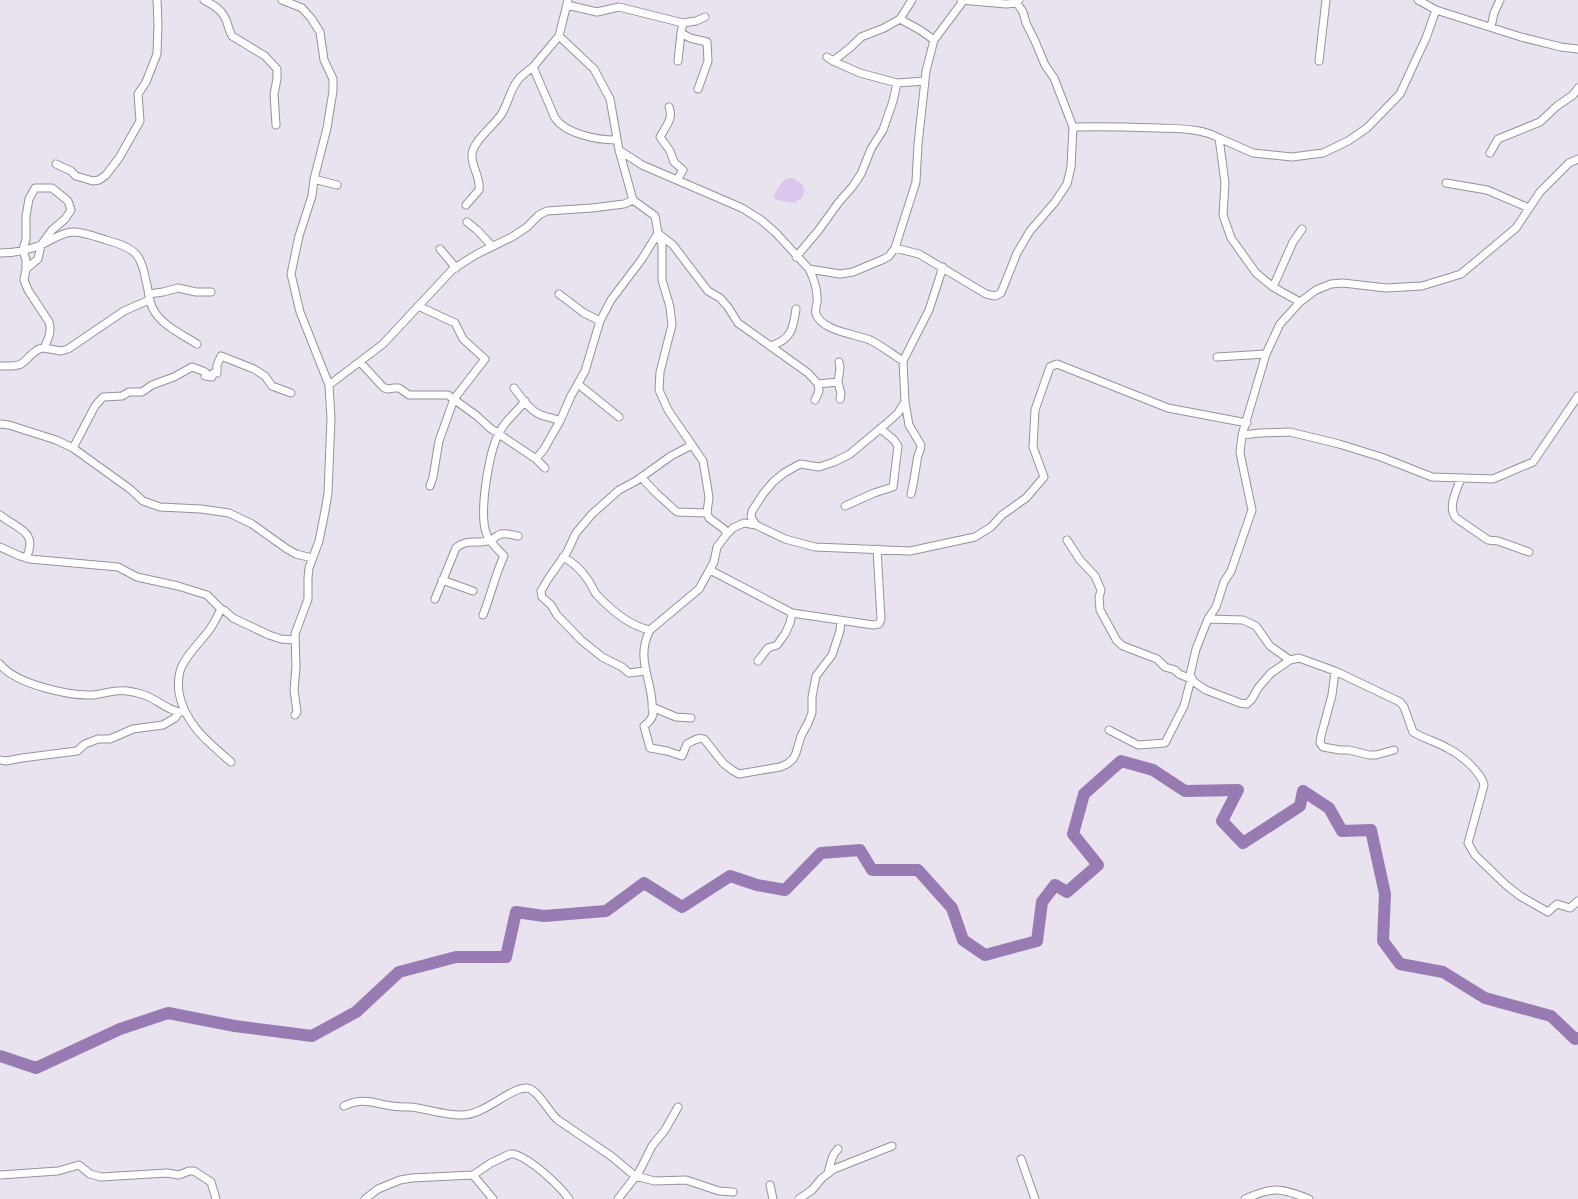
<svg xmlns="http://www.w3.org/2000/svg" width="1578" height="1199" viewBox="0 0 1578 1199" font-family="'Titillium Web',sans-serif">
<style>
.green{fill:#dbc6ee}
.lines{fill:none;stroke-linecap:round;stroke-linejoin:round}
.river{stroke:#997bb3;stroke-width:12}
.minor-casing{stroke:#97919c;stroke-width:9}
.minor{stroke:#fff;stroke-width:7}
</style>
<rect width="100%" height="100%" fill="#e8e3ee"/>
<path class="green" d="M789,178H793L801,183L805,190L802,198L794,203L776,200L774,195L783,181Z"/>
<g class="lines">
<path class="river" d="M0,1056L36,1068L120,1029L168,1013L235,1026L312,1036L356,1012L399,972L456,957H506L516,912L544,916L606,911L644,883L682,907L730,876L757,885L785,890L821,853L860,850L872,870H918L952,908L963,940L985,955L1037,941L1042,902L1055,885L1067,892L1098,865L1073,834L1084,794L1121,761L1153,770L1185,791L1238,790L1222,821L1243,843L1300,806L1303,791L1329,808L1342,831L1371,830L1385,894L1383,941L1400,964L1443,972L1485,998L1551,1016L1575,1039L1578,1038"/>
<g class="minor-casing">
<path id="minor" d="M204,0C211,4 220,8 224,16C228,22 228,29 232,36L265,56L277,69V79L274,94L276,125
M282,0L302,8L311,18L320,32L324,60L333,79V91L327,128L314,179L312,196L299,236L291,274L300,312L329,385L331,418L328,493L325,511L319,541L309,568L308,578V599L295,634L296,667L294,690L297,712L295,715
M568,0L559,36L594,69L610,99L619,150L642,165L742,208L761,220L776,233L809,269L840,274L853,272L884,259L889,256L895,248L916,182L918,144L926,71L934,40L964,0
M961,0L1006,4L1017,3L1019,0
M1418,0L1436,10L1521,37L1561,47L1578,49
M567,5L597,12L619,7L683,23L681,33L690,38L707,42L708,61L698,89
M900,19L920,30L934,40
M683,23L696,21L705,17
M1491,27L1494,13L1500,0
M559,36L533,67L555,118C566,134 597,140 616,140
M827,57L833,61L851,47L861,37L884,28L900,19L912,0
M678,61L681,33
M833,61L860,73L897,83L925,81
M1319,61L1326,0
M669,107C674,119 665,127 660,137L670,151L674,162L683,170L677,180
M1073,127C1102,126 1130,127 1159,128C1179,129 1201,128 1219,138L1225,183L1223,215L1231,238L1256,273L1273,287L1300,302
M1219,138L1253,153L1292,157L1323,153L1348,141L1367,128L1400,94L1426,38L1436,10
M1490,153L1498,139L1540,122L1557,106L1573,95L1578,88
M1578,159L1569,163L1540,192L1516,228L1461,274L1422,286L1386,288L1343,283L1331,284L1316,290L1300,302L1280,324L1266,354L1242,435L1260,433L1290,432L1339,444L1381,457L1432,477L1493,479L1533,462L1578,396
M56,164L71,171L76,176L93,181L99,180L106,175L119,158L140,121L138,94L146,82L157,54L158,24L157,0
M314,179L337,185
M1446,183L1487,190L1529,208
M466,205L479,190C481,178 472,168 472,156C471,143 493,126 501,115C508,104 510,90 518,80C522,75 528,71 533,67
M467,222L477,230L492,246
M658,233L662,245V280L670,307L672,325L660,372L659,390L668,410L703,461L709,497L707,513L709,518L724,529L727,534
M659,234L673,245L708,291L720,298L728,307L738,323L808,373L818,384L819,391L815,400
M895,248L919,254L986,294L995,296L1001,293L1017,253L1030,231L1055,202L1067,184L1071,167L1073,127L1054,78L1045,65L1035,41L1026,23L1023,12L1017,3
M440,249L456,268
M0,253C14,253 28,250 41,245C52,240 60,233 73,232C84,232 96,237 106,240C141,249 141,257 148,290C149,297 150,303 153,309C161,325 183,335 197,344
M796,257L818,231L839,202L853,186L861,174L871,149L883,130L893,101L897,83
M809,269C814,279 818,292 817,303C816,307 815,310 816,314C822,331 855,334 870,340C882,346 892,354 903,361L905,402L909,425L921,445C921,451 917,455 917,461C915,472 914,482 911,494
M1273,287L1293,242L1302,229
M149,294L163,292L178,288L196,292H211
M559,294L584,313L600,321
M418,306L455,323L463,339L485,359L454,399L439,441L433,477L430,486
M771,346C791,339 793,330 796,309
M44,348L61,351L68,349L124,311L149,300
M1217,357L1266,354
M903,361L929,310L943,267
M360,362L384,388L388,389L394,388H399L409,395H448L477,416L490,428L536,459L545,468
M0,366C6,366 15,367 21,364C29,359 34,348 44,348C48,339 52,332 49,322L28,290L24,280L26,269V260L23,250L26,239V216L29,199L35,188H52L68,201L71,210L65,219L52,230L41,245L38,259L26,269
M838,382L840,368L839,362
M578,384L619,417
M818,384L838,382L841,394L840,399
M329,385L383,344L453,269L477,254L512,237L527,227L539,215L547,211L592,208L624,204L633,200L619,150
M514,388C522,398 531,413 544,416C550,418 554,418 560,421L571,396L585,371L600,321L611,300L642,259L658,233L655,216L633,200
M905,402L898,413L887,423L850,454L834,462L819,467L800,464L784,473L773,482L763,494L752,511L751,517L756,525L785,539L815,547L910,551L975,537L991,527L1002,515L1026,498L1044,477L1033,447L1035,410L1050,367L1057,364L1168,408L1247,423
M0,424L9,425L56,440L73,448L130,489L143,501L160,507L201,509L229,513L252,524L287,549L296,554L312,558
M1242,435L1240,453L1252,510L1231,571L1224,582L1216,607L1208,619L1196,649L1190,675L1194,682L1206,690L1240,703L1247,704L1252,699L1258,688L1271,673L1290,660L1299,658L1335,671L1400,702L1404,707L1413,732C1424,739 1438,742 1449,749C1461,755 1481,772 1484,785L1468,843L1475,855L1506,885L1520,896L1548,912L1557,904L1570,908L1578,901
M73,448L95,406L103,397L122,396L129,392H142L152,385L174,377L192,367L203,371L206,373L205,376L212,377L213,373H217V365L221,356L254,369L265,376L272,386L291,393
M536,459L544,449L560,421
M641,477L656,493L677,512L707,513
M1461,478C1457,490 1447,507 1456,518L1488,540L1498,541L1529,552
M845,506L874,493L893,487L898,446L894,440L881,429
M0,515C17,529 39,531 26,558
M756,525L744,523L733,528L727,534L717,547L714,562L699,589L650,630C636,657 650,675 652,702C652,705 653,710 653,714C652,719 648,723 644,726L650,748L667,751L682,756L687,744C693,741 697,737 704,739L723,763L732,770L739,774L780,767L787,764L793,759L796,753L801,736L808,723L812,713V697L816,676L832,655L840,631L841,621
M1067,540L1080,560L1095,576L1101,590L1099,598L1100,610L1117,641L1123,646L1157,659L1165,667L1175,670L1179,674L1191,679L1184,706L1165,743L1138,745L1109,730
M0,547L20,556L30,559L118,567L137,577L178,586L207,595L221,609L224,610L233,618L269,635L281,639L295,640
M563,557C573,562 582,571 588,580C592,585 593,590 596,594C611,610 629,626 650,630
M710,570L792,613L873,625L879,624L881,619L877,549
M442,580L473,591
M435,599L456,548C466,538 479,545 491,540C495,538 497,535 501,534C507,533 513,535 518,536
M221,609C218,615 215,621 212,626C203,640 189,651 182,666C178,674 178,684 179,693C185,724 208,742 231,762
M483,615C491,595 495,575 504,556C498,549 490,543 487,535C478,515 489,450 500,431C506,420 517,412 525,401
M1208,619L1243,620L1256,626L1270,646L1290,660
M758,661L768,648L777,645L785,634L790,623L792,613
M0,664C15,684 69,696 93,695C104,694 116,689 127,691C134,692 143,694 149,697C160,702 172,713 184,712
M645,671L629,673L622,667L602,657L581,640L557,615L551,605L542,597L541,591L548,579L567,552L576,533L592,514L619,490L636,481L671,456L692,445
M1335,671L1332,695L1321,736L1320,743L1323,747L1340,750H1349L1369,755H1376L1394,750
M652,707L676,717L691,718
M0,760L6,761L22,758L77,751L85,744L98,739H110L133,729L163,725L175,718L179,712
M344,1106C363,1097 372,1103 392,1106C398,1107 405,1107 411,1107C427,1109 444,1115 460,1115C485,1116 508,1088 527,1088C538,1089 549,1113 558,1120L611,1156L635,1176L655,1181L686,1180L719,1191L733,1192
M1021,1159L1035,1199
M828,1173C831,1163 831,1156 838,1149
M0,1175L58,1171L79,1165L90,1174L101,1177L167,1173L179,1175L189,1171H194L211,1182L216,1199
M473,1175L493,1199
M770,1185L773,1199
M365,1199L378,1189L400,1180L412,1178L473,1175L491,1163L510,1154H514C531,1159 559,1185 569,1199
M618,1199L639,1172L652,1146L665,1130L678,1107
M799,1199L812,1190L822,1178L834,1169L892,1146
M1245,1199C1274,1186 1281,1188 1309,1199"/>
</g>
<use href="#minor" class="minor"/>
</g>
</svg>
